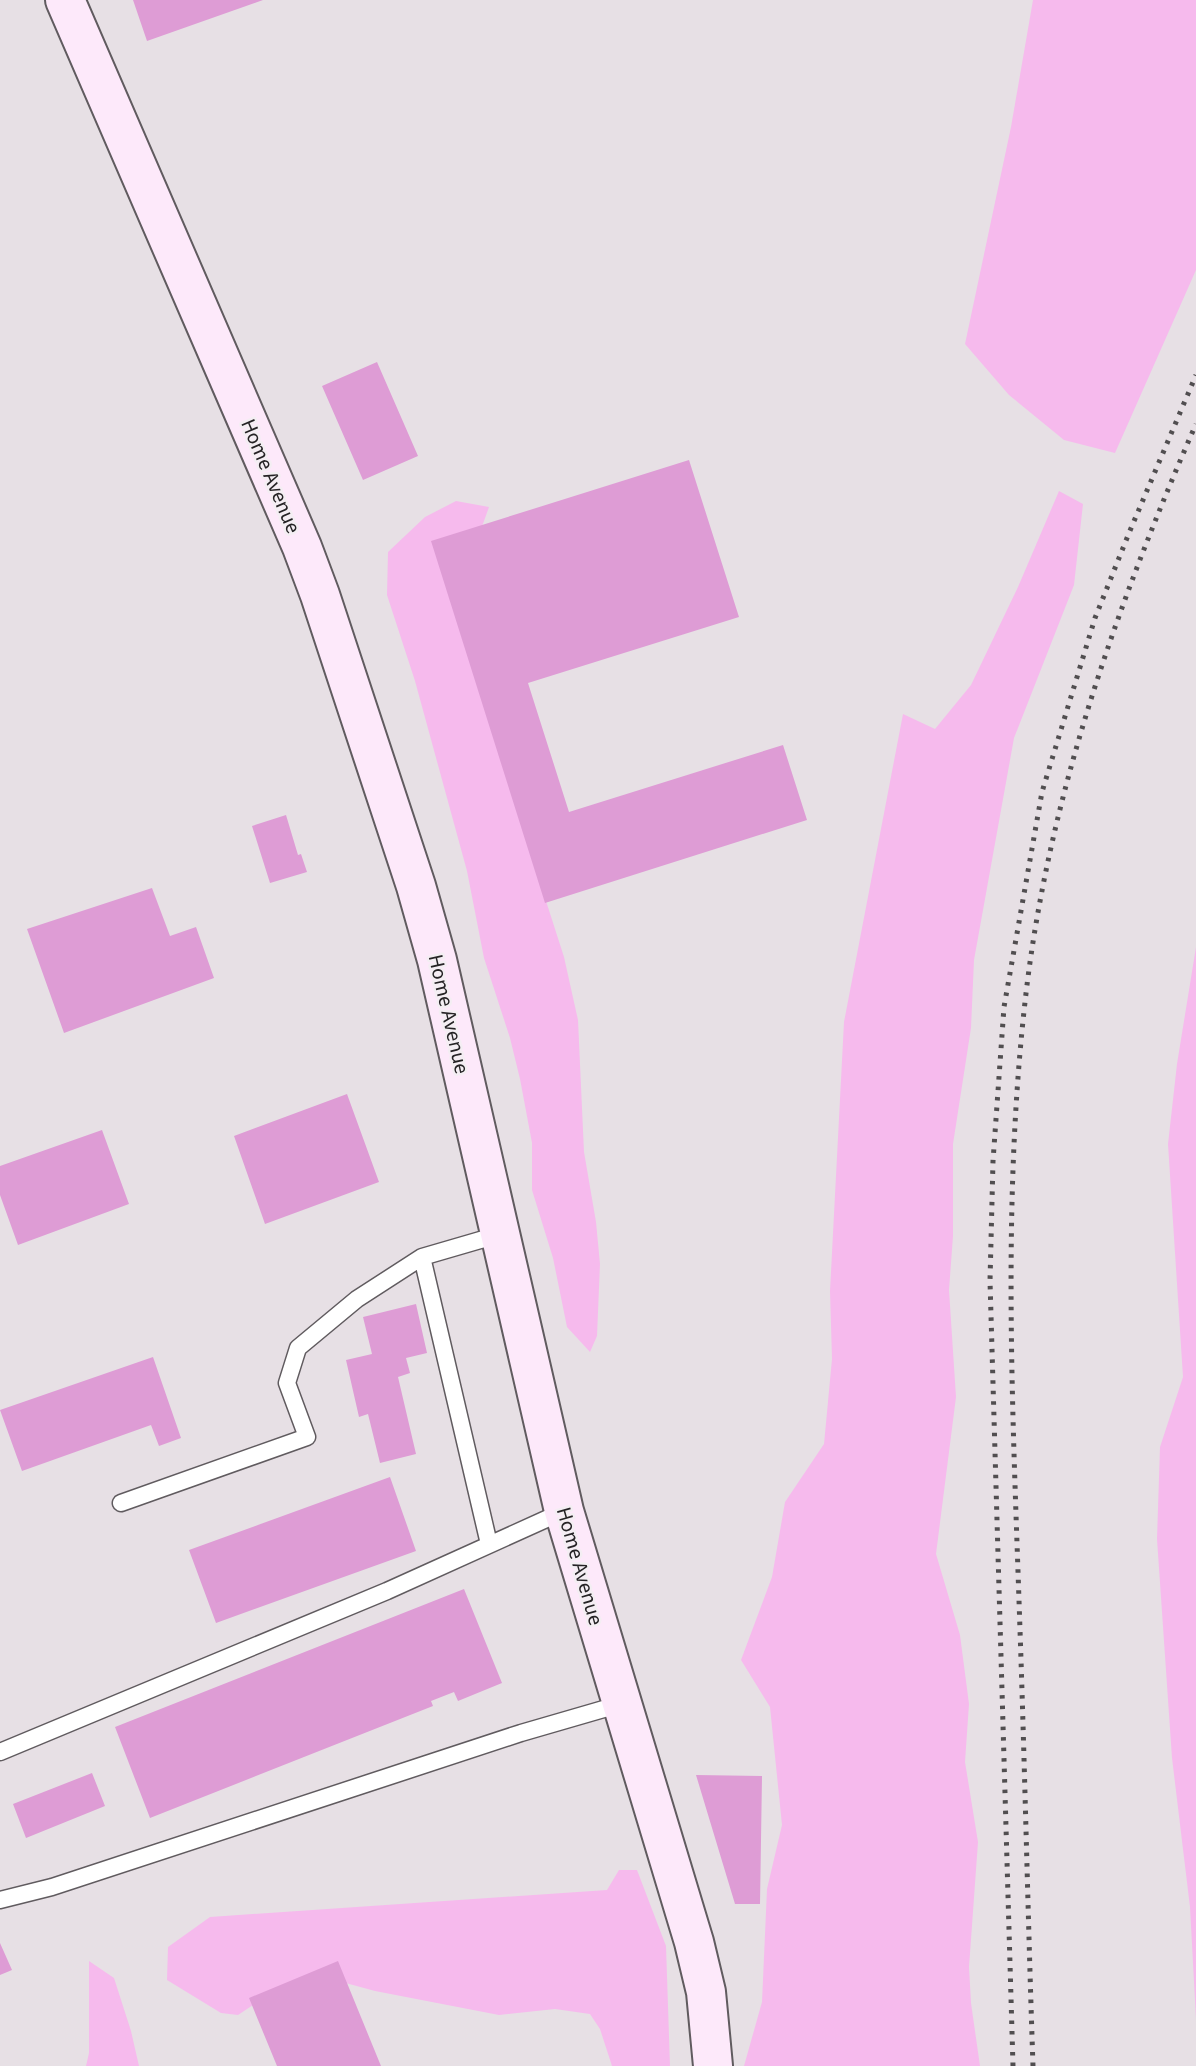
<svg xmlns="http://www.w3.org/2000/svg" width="1196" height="2066" viewBox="0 0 1196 2066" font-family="'Source Sans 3',sans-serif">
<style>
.green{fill:#f6baed}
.building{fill:#de9cd5}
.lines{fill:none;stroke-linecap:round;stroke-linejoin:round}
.lane-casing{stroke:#605b5f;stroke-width:19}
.secondary-casing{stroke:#605b5f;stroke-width:42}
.lane{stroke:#fff;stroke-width:16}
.secondary{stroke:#fde9fa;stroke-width:38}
.rail{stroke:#514e50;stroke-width:5;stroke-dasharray:3.5 7;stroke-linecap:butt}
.labels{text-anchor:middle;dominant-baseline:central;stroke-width:5;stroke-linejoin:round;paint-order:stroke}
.street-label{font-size:21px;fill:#252325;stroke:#f4eef3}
</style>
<rect width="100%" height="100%" fill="#e7e0e5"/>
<path class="green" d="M1033,0H1196V270L1115,453L1064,440L1009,395L965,344L1011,127Z
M1059,491L1083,504L1074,585L1014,738L974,960L971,1028L953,1144V1236L949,1290L956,1397L936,1554L960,1635L969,1704L965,1762L978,1842L969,1967L971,2003L980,2066H744L762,2002L767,1889L782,1825L770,1707L741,1660L772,1577L785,1502L824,1444L832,1359L830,1291L844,1022L903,714L935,729L971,685L1018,587Z
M456,501L489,507L470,560L529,848L564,957L578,1020L584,1152L596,1222L600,1264L597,1336L590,1352L567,1327L553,1258L532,1190V1143L520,1079L510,1038L484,958L467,871L415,681L387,595L388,552L425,517Z
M1196,947V2019L1190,1907L1172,1758L1157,1539L1160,1447L1183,1377L1168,1144L1177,1064Z
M619,1870H637L666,1946L670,2066H612L600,2029L590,2014L555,2009L499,2015L375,1991L342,1982L256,2003L238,2015L221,2013L167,1980L168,1947L210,1917L607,1890Z
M89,1961L114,1978L131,2031L139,2066H86L89,2053Z"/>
<path class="building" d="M133,0H263L147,41Z
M377,362L418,456L363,480L322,386Z
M689,460L739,617L528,683L569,812L783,745L807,820L545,903L431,541Z
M286,815L298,855L301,854L307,872L270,883L252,826Z
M152,888L170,936L196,927L214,978L64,1033L27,929Z
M347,1094L379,1182L265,1224L234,1136Z
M102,1130L129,1204L18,1245L0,1195V1166Z
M416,1304L427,1353L406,1358L410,1373L398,1377L416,1454L380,1463L368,1414L359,1417L346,1360L372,1354L363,1317Z
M153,1357L181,1438L159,1446L151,1425L22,1471L0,1410Z
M390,1477L416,1551L216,1623L189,1550Z
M464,1589L502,1683L458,1701L454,1692L431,1701L433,1706L150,1818L115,1727Z
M92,1773L105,1806L26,1838L13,1804Z
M696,1775L762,1776L760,1904H735Z
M0,1943L12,1970L0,1975Z
M338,1961L381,2066H277L249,1998Z"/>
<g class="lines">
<g class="lane-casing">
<path id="lane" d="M121,1503L307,1437L287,1383L298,1348L357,1299L422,1257
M489,1544L422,1257L501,1234
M0,1752L387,1591L564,1511
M0,1900L52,1887L521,1733L621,1704"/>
</g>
<g class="secondary-casing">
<path id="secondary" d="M65,0L302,547L320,595L416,886L437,960L564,1511L694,1942L706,1992L713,2066"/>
</g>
<use href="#lane" class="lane"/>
<use href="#secondary" class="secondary"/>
<path class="rail" d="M1013,2066L990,1281L993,1161L1004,1007L1042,792L1095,618L1129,533L1196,375
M1033,2066C1028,1921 1025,1775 1020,1630C1013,1415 1001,1199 1027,985C1051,791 1118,602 1196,424"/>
</g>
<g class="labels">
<g class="street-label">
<text transform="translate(271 476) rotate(67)">Home Avenue</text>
<text transform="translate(449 1014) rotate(77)">Home Avenue</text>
<text transform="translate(580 1566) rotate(74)">Home Avenue</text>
</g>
</g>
</svg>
